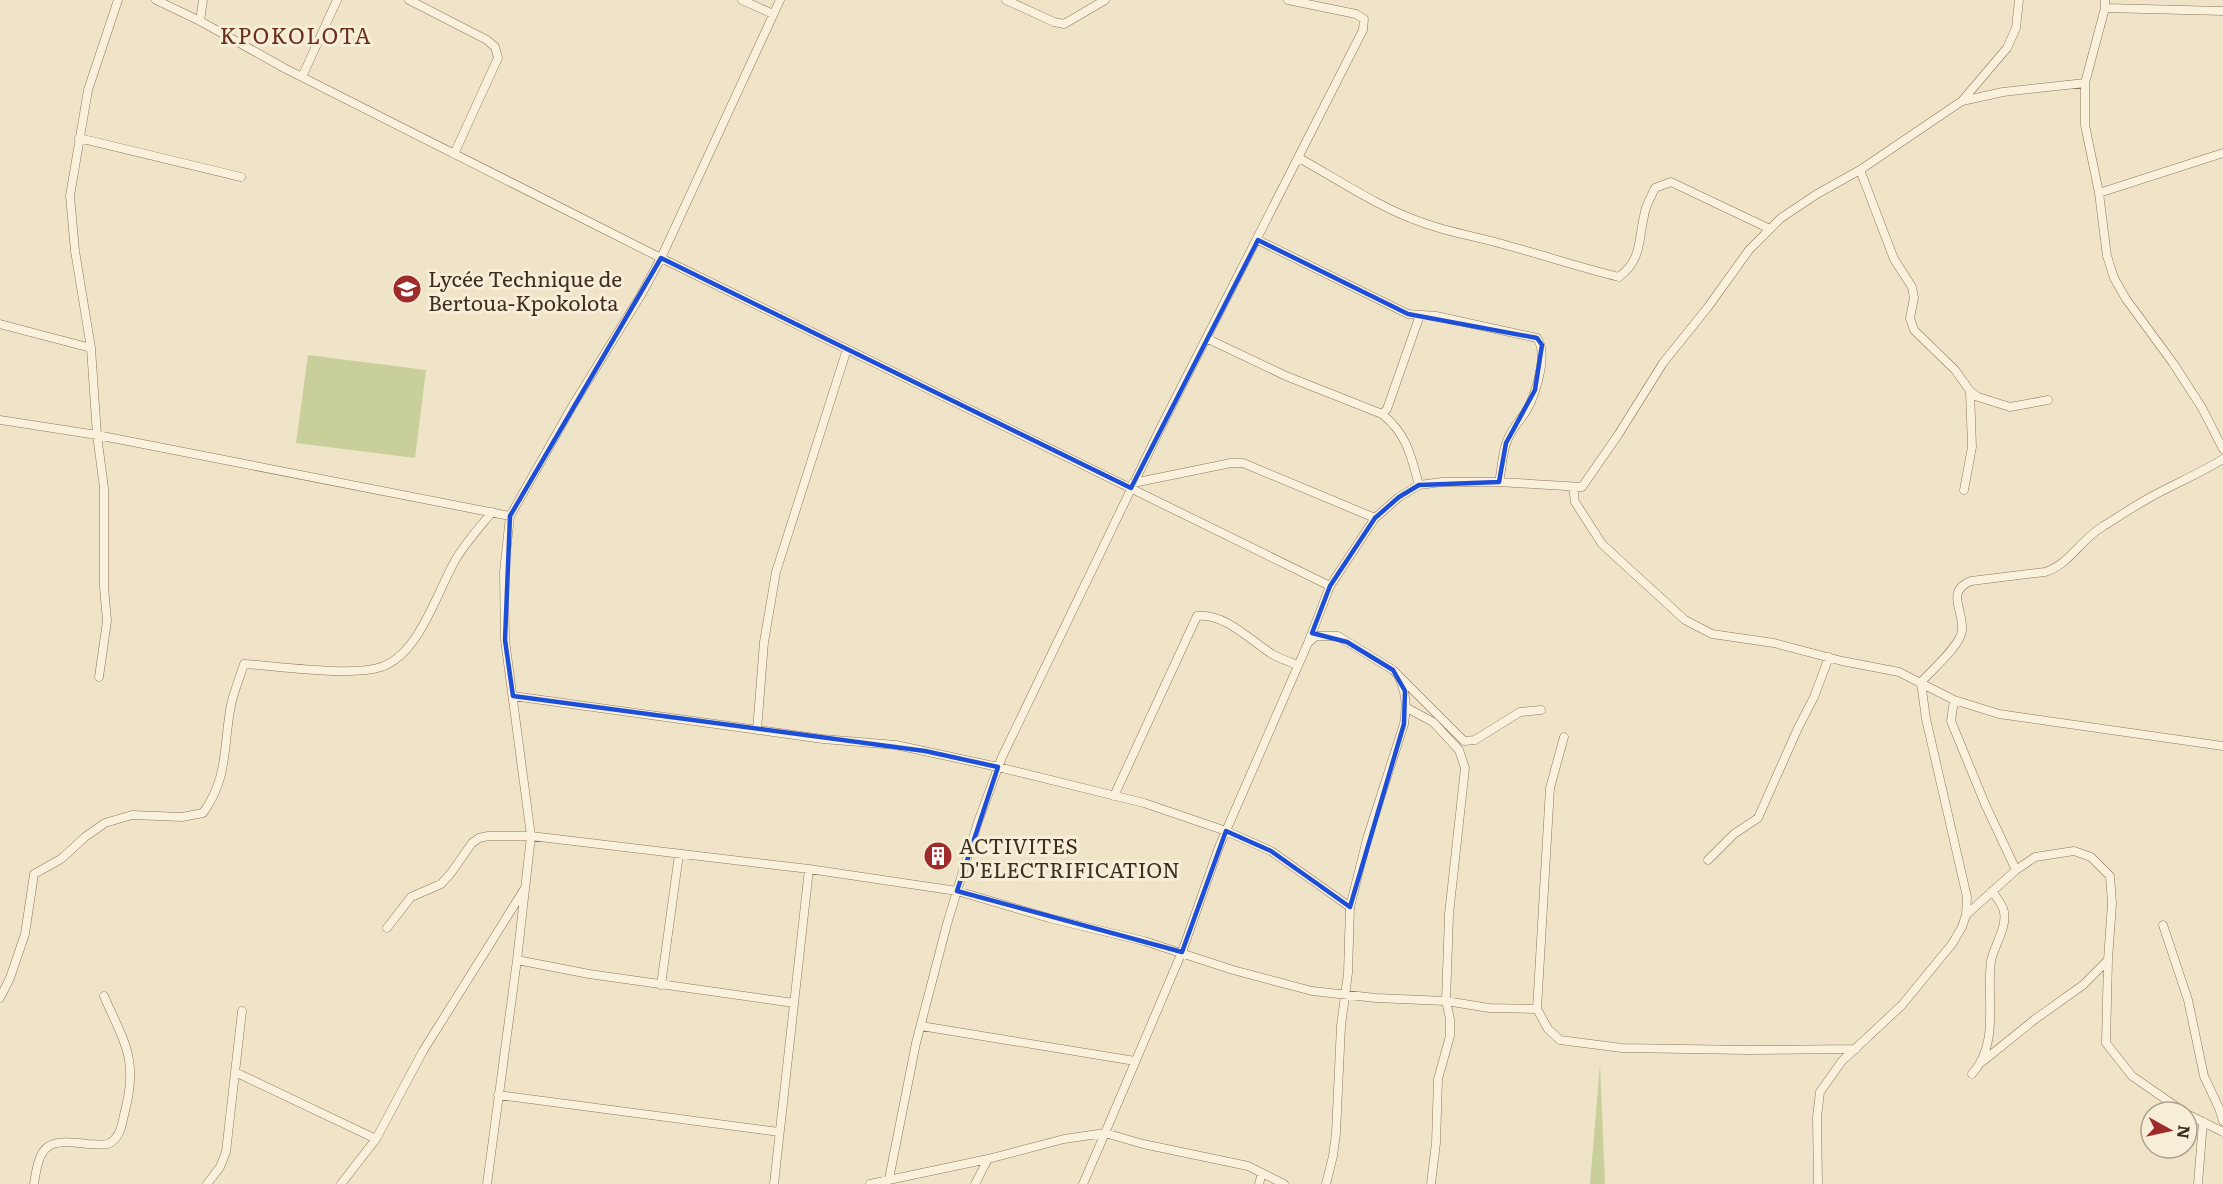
<svg xmlns="http://www.w3.org/2000/svg" width="2223" height="1184" viewBox="0 0 2223 1184" font-family="Literata,serif">
<style>
.green{fill:#c9cf9b}
.lines{fill:none;stroke-linecap:round;stroke-linejoin:round}
.minor-casing{stroke:#8d765c;stroke-width:9}
.minor{stroke:#faf1dc;stroke-width:8}
.marked{fill:none;stroke:#1d4ed8;stroke-width:4.5;stroke-linejoin:round}
.labels{text-anchor:middle;dominant-baseline:central;stroke-width:6;stroke-linejoin:round;paint-order:stroke}
.poi-label{font-size:21px;fill:#3d2e20;stroke:#f7eed8;text-anchor:start}
.neighbourhood-label{font-size:22px;letter-spacing:1.5px;fill:#6b2e1e;stroke:#f7eed8}
</style>
<rect width="100%" height="100%" fill="#f0e4c8"/>
<path class="green" d="M308,355L426,370L415,458L296,443Z
M1600,1064L1605,1184H1590Z"/>
<g class="lines">
<g class="minor-casing">
<path id="minor" d="M156,0L200,21L286,69L661,258L1330,586
M409,0L487,40L495,47L498,58L454,154
M742,0L773,14
M1006,0L1054,22L1064,24L1105,0
M2105,0V8L2085,83V125L2099,193L2107,256L2114,278L2126,299L2173,363L2202,408L2223,449
M2105,8L2223,11
M200,21L203,0
M302,77L337,0
M1962,101L2007,48L2016,28L2019,0
M79,138L241,177
M1299,158C1339,180 1378,207 1421,222C1450,233 1480,237 1509,246C1546,256 1582,268 1619,277C1642,259 1638,242 1644,216C1645,206 1651,197 1655,188L1671,182L1770,229
M1860,170L1894,259L1912,287L1914,298L1910,318L1914,330L1955,370L1970,391L1978,397L2010,407L2048,400
M2099,193L2223,153
M1258,240L1408,314L1436,316L1537,338C1549,354 1535,397 1525,413C1518,422 1511,430 1507,441C1502,453 1502,469 1499,482
M0,324L91,348
M1208,339L1286,376L1382,414C1407,434 1411,456 1419,485
M1382,414L1387,409L1420,315
M0,420L97,435L510,516
M1133,483L1231,463H1243L1375,518
M1573,487L1575,502L1602,544L1685,620L1712,634L1774,643L1842,661L1899,672L1954,700L1999,714L2223,746
M1964,490L1972,447L1970,391
M1309,642L1316,636H1338L1393,670L1464,741L1475,740L1520,712L1541,710
M99,677L107,621L104,587V488L97,435L91,348L75,251L70,196L88,90L118,0
M513,696L823,739L896,745L998,767L1144,803L1226,831L1271,851L1350,907
M1954,700L1951,721L1985,804L2016,870
M1407,708L1433,722L1459,750L1465,768L1449,914L1446,1001L1450,1019V1036L1438,1079L1436,1143L1431,1184
M757,730L764,642L776,572L847,349
M1114,796L1197,616C1224,612 1251,641 1272,654C1280,659 1290,662 1298,665
M1708,860L1734,834L1758,818L1798,728L1814,697L1829,657
M1966,915L2016,870L2035,857L2074,851L2091,857L2110,876L2112,903L2108,960L2106,1043L2132,1076L2184,1112
M2163,925L2188,1000L2204,1076L2219,1108L2223,1121
M387,928L411,897L441,884L451,873L472,843L479,838L488,836H531L809,869L957,891L1049,918L1144,941L1233,970L1312,991L1376,998L1446,1001L1489,1008L1537,1009L1550,788L1564,737
M517,960L589,974L794,1003
M661,985L679,854
M0,998L10,978L25,934L34,874L61,859L85,837L105,823L132,815L182,817L203,813C229,777 223,745 231,705C234,691 240,677 244,664C278,666 351,677 381,667C420,654 437,591 456,559C466,542 480,527 492,512
M1537,1009L1548,1029L1560,1040L1622,1048L1748,1050L1856,1049
M921,1026L1135,1061
M1982,1062L2034,1020L2083,985L2108,960
M235,1072L376,1139
M1972,1074C2000,1043 1986,1000 1991,961C1994,946 2007,928 2004,912C2003,905 1996,897 1992,891
M498,1095L779,1132
M2187,1114L2223,1132
M889,1179L916,1043L947,924L978,822L1002,757L1160,429L1363,30L1364,19L1356,14L1288,0
M34,1184C40,1143 47,1139 88,1144C95,1144 105,1146 110,1143C120,1137 122,1125 124,1115C129,1097 132,1078 129,1060C126,1039 112,1016 104,996
M207,1184L220,1167L226,1152L242,1011
M341,1184L376,1139L423,1051L525,888
M487,1184L517,960L531,836L505,640L504,572L510,516L573,405L641,295L661,258L780,0
M774,1184L809,869
M870,1184L988,1159L1064,1139L1105,1133L1182,952L1219,847L1308,643L1330,586L1375,518L1399,497L1419,485L1442,482H1499L1582,487L1618,435L1663,363L1708,307L1749,250L1781,218L1817,194L1860,170L1962,101L2003,92L2085,83
M975,1184L988,1159
M1083,1184L1105,1133L1143,1144L1248,1166L1284,1184
M1259,1184L1262,1173
M1326,1184L1333,1156L1336,1133L1341,1026L1348,973L1350,907L1367,839L1404,724C1407,705 1406,692 1398,675
M1818,1184L1817,1117L1820,1092L1842,1061L1902,1005L1952,944L1962,927L1966,915L1967,897L1926,719L1921,682C1931,671 1962,644 1962,630C1964,611 1945,591 1971,581L2045,572C2070,564 2080,540 2102,527C2118,517 2133,507 2149,498C2174,484 2199,474 2223,459
M2198,1184L2203,1122"/>
</g>
<use href="#minor" class="minor"/>
</g>
<path class="marked" d="M1258,240L1408,314L1537,338L1542,345L1535,390L1506,443L1499,482L1419,485L1399,497L1375,518L1330,586L1312,633L1347,642L1393,670L1405,691L1404,724L1350,907L1271,851L1226,831L1182,952L957,891L998,767L925,751L513,696L505,640L510,516L661,258L1131,488Z"/>
<defs>
<g id="school-disc" transform="scale(1.5)"><circle r="9.5" fill="#9e2a2b" stroke="#f7eed8"/><path d="M0-5L7-2L0 1L-7-2ZM-4 1L0 2.5L4 1V4Q0 6-4 4Z" fill="#fff"/></g>
<g id="building-disc" transform="scale(1.5)"><circle r="9.5" fill="#9e2a2b" stroke="#f7eed8"/><path d="M-4-6H4V6H1V3H-1V6H-4ZM-2.5-4.3h1.7v1.8h-1.7ZM.8-4.3h1.7v1.8H.8ZM-2.5-1h1.7V.8h-1.7ZM.8-1h1.7V.8H.8Z" fill="#fff"/></g>
</defs>
<g fill-rule="evenodd">
<use href="#school-disc" x="407" y="289"/>
<use href="#building-disc" x="938" y="856"/>
</g>
<g class="labels">
<g class="poi-label">
<text x="428" y="277">Lycée Technique de<tspan x="428" dy="24">Bertoua-Kpokolota</tspan></text>
<text x="959" y="844">ACTIVITES<tspan x="959" dy="24">D'ELECTRIFICATION</tspan></text>
</g>
<g class="neighbourhood-label">
<text x="296" y="34">KPOKOLOTA</text>
</g>
</g>
<g transform="translate(2169 1130) rotate(98)"><circle r="28" fill="#f7eed8" stroke="#ada18e" stroke-width="1.5"/>
<path d="M0-4.5L10 22L0 15L-10 22Z" fill="#9e2a2b"/>
<text y="-9" font-size="16" font-weight="bold" text-anchor="middle" fill="#3d2e20">N</text>
</g>
</svg>
